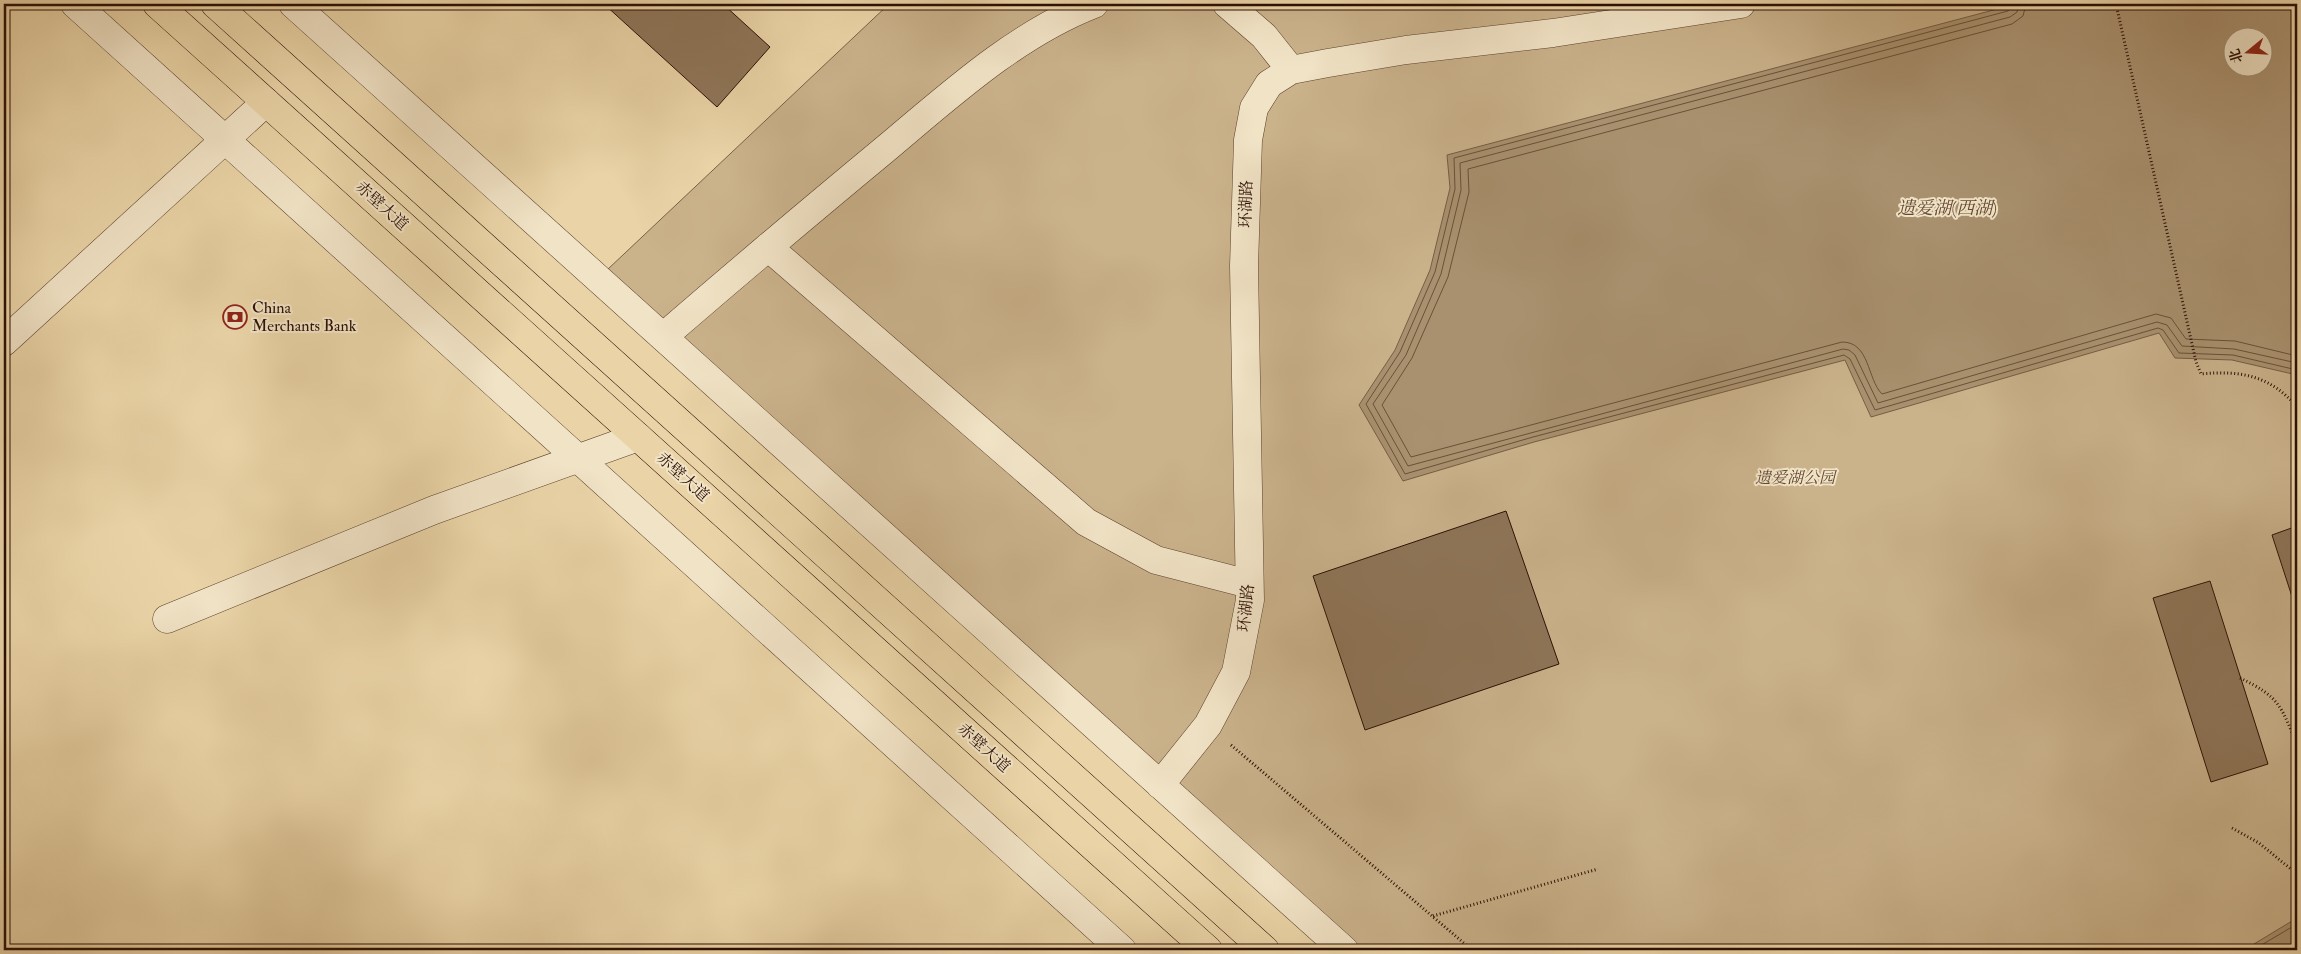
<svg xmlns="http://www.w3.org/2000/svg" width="2301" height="954" viewBox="0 0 2301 954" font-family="'IM FELL Double Pica','Noto Serif SC',serif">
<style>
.green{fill:#cab28b;stroke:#7a6047;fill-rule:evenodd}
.water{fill:#a9916f;stroke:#775d44;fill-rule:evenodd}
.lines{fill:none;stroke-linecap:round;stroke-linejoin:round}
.shore{stroke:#6a5039;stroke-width:1}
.building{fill:#8e7558;stroke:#2b0e03}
.minor-casing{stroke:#5b402c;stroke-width:29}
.major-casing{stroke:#2b0e03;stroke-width:29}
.path{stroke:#2b0e03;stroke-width:3;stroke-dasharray:1 2.5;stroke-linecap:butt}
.minor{stroke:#f1e3c6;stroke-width:28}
.major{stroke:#ead4a7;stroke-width:28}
.labels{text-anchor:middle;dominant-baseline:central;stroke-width:4;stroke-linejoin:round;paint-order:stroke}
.street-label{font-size:16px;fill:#2b0e03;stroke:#f1e3c6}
.poi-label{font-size:16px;fill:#2b0e03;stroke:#f1e3c6;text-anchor:start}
.park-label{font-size:16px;font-style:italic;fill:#634733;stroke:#f1e3c6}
.water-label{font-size:18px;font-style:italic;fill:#644934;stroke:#f1e3c6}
</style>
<rect width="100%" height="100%" fill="#ead4a7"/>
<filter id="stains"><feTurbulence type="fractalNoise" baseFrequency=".004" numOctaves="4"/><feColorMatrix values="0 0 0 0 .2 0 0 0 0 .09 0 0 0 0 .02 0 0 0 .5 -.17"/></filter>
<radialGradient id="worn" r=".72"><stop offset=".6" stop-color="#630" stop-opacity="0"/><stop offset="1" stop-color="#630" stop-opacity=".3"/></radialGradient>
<path class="green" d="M889,4H2297V950H1363L607,270ZM2234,38H2264V68H2234Z"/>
<path class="water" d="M2016,4H2297V375L2232,360L2175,358L2159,333L1871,417L1845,360L1534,442L1403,481L1359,405L1395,350L1430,270L1450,188L1447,155ZM2234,38H2264V68H2234Z
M2297,918V950H2244Z"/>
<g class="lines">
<path class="shore" d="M2013,4L2008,11L1454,158L1455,189L1435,272L1400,352L1366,404L1405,474L1533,437L1844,355L1850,359L1875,410L2158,328L2163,330L2179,353L2233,355L2297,370
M2019,4L2017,12L2010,17L1460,163L1461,190L1441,274L1406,355L1373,404L1408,466L1843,349L1849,350L1855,355L1878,403L2157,322L2167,325L2182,346L2234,349L2297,363
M2026,4L2023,16L2012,24L1468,169L1469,192L1448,277L1412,358L1382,405L1411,457L1842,342C1870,342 1867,379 1882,394L2156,314L2171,318L2186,339L2235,341L2297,356
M2253,950L2297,924"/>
</g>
<path class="building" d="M604,4H723L770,47L717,107Z
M1506,511L1559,664L1365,730L1313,576Z
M2297,526V612L2272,535Z
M2210,581L2268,764L2211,782L2153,598Z"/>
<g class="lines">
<g class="minor-casing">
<path id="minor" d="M75,4L1122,950
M293,4L1344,950
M1227,4L1264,36L1291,70
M768,247L1086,522L1156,560L1249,584
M663,337C738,272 813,209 889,146C952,93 1017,34 1094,4
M4,342L266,102
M167,619L434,510L638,437
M1160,785L1208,725L1236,672L1250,600L1244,266L1248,140L1254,108L1269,84L1291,70L1328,63L1406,50L1553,33L1741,4"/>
</g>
<g class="major-casing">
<path id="major" d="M157,4L1208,950
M215,4L1265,950"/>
</g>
<path class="path" d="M2116,4L2196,362L2201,374C2241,370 2271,376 2297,407
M2240,678C2280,697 2281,706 2297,745
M1231,745L1472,950
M2232,828L2259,843L2297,874
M1433,916L1598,869"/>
<use href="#minor" class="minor"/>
<use href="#major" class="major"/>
</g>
<defs>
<g id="bank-ring" transform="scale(1.25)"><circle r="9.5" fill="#f1e3c6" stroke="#8f2418" stroke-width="1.5"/><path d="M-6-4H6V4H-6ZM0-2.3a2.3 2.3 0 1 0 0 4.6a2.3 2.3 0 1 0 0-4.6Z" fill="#8f2418"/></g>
</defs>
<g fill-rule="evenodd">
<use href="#bank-ring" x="235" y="317"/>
</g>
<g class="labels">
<g class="street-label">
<text transform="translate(1246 204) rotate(-88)">环湖路</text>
<text transform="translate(382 206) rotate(42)">赤壁大道</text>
<text transform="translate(683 477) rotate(42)">赤壁大道</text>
<text transform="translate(1246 608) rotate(-84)">环湖路</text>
<text transform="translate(984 748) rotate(42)">赤壁大道</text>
</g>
<g class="poi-label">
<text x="252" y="308">China<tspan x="252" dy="18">Merchants Bank</tspan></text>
</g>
<g class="park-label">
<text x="1795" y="478">遗爱湖公园</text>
</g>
<g class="water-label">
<text x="1947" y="208">遗爱湖(西湖)</text>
</g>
</g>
<rect width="2301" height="954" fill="none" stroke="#ead4a7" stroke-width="20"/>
<rect x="5" y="5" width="2291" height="944" fill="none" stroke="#2b0e03" stroke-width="2.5"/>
<rect x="10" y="10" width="2281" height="934" fill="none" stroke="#2b0e03"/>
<g transform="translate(2248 52) rotate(252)"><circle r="24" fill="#f1e3c6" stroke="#a28e78"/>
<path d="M0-4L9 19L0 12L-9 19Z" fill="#8f2418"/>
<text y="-8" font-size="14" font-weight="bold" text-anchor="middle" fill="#2b0e03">北</text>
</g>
<rect width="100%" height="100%" filter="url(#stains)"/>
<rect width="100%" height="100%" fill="url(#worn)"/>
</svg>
